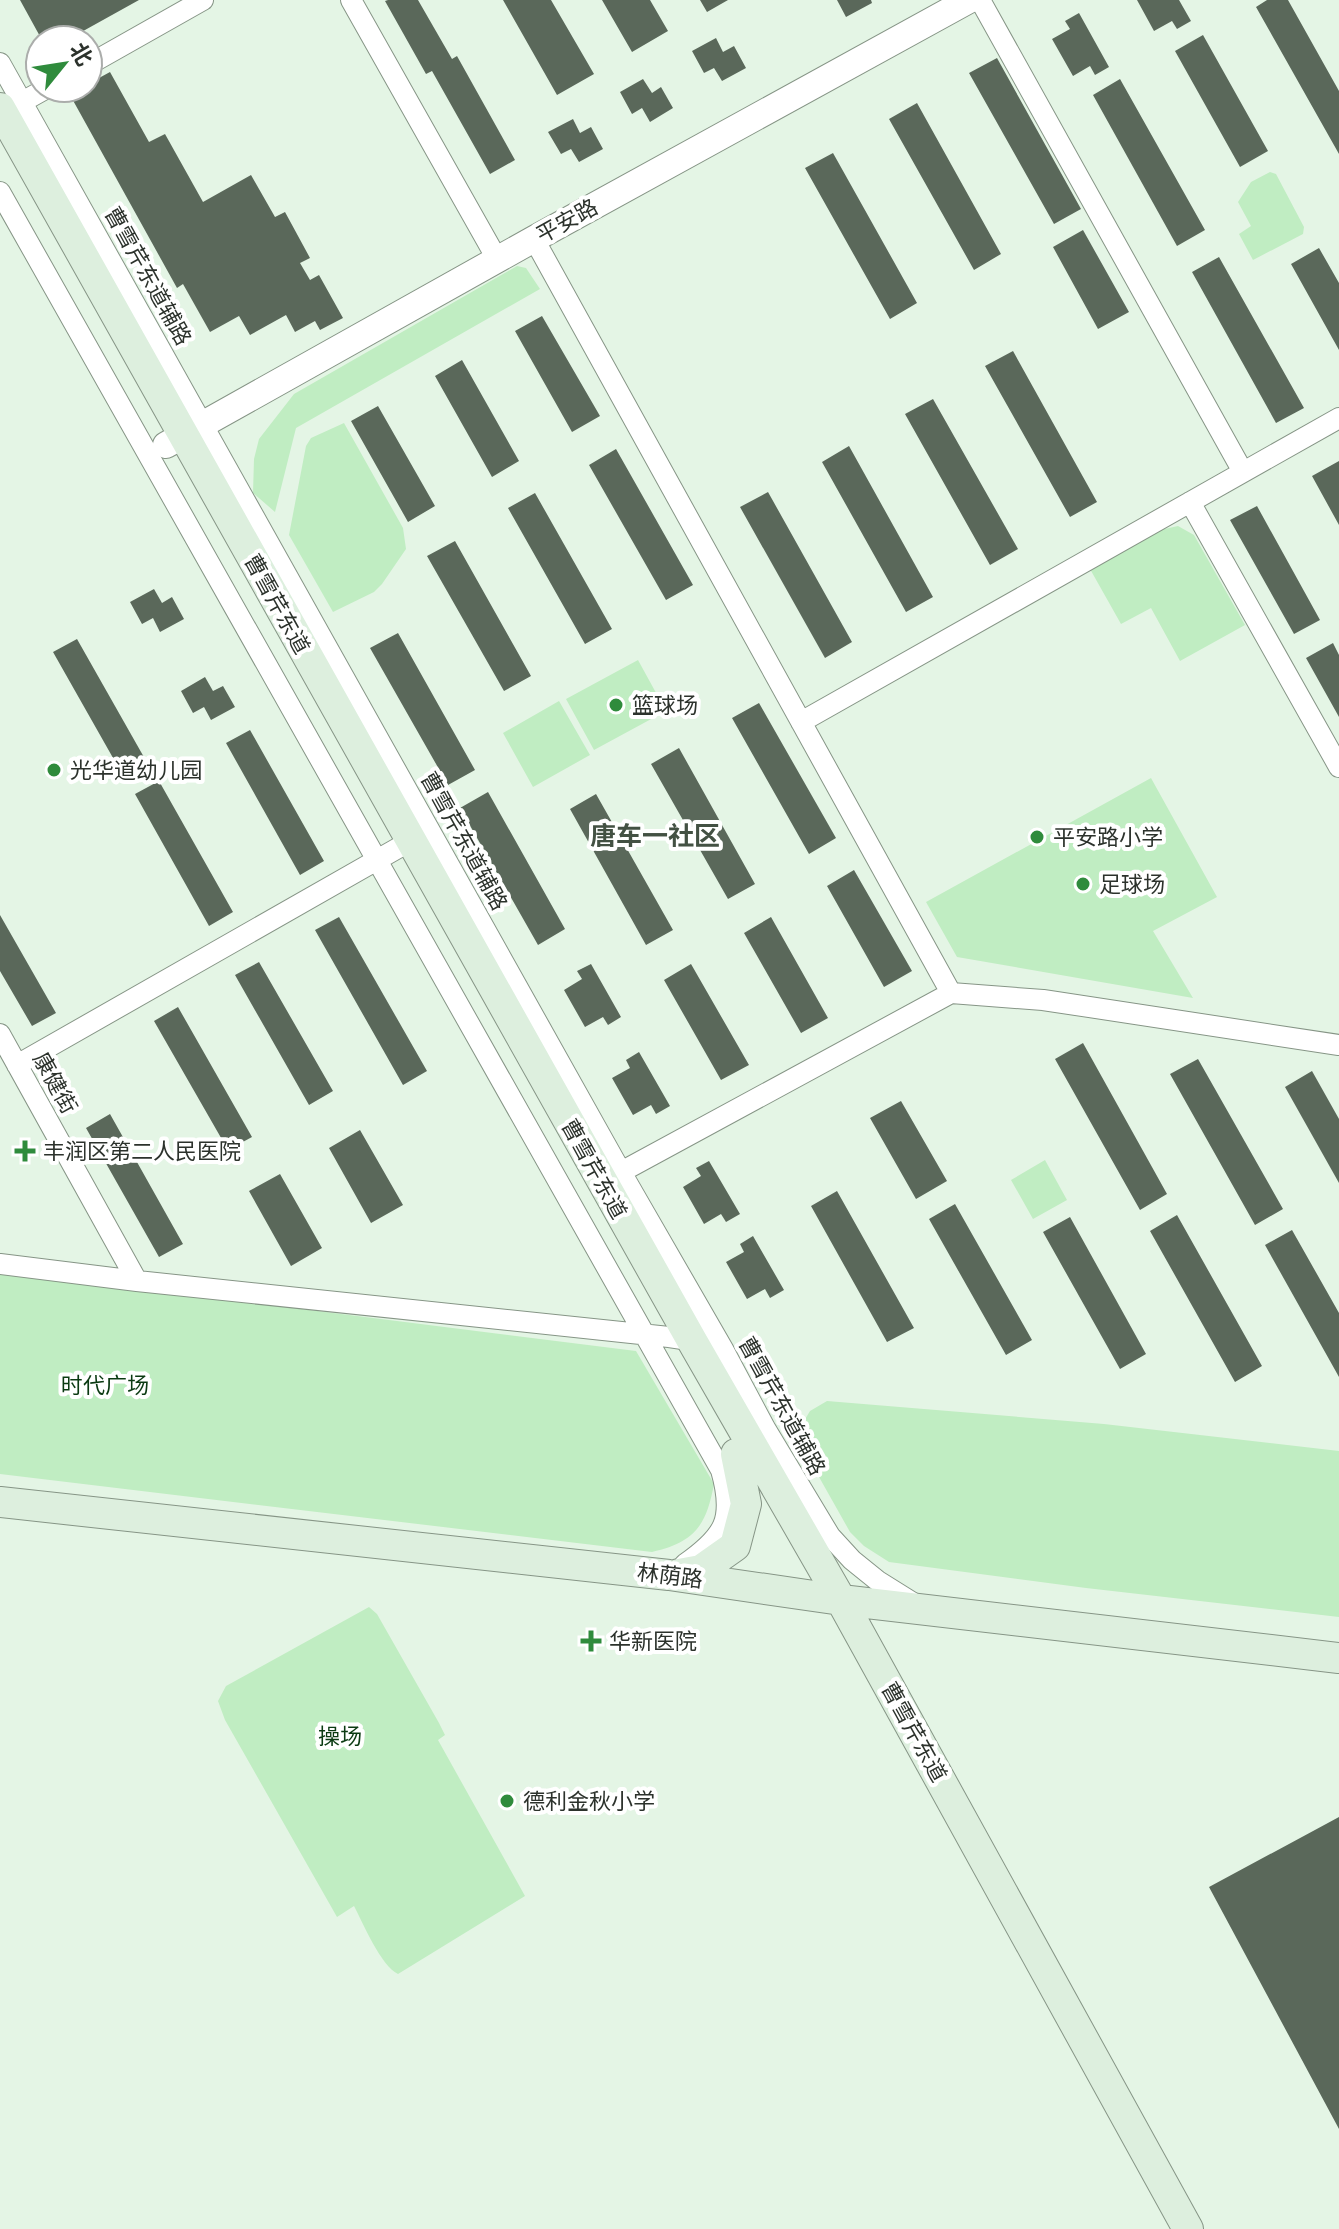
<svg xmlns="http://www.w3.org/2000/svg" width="1339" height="2229" viewBox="0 0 1339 2229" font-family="'Work Sans','Noto Sans SC',sans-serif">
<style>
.green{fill:#c0edc2}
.building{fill:#5a685a}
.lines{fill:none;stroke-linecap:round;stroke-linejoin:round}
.minor-casing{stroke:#869586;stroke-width:22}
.tertiary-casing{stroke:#869586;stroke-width:28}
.secondary-casing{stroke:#869586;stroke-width:32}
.minor{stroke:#fff;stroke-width:20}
.tertiary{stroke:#fff;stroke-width:26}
.secondary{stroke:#ddefde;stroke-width:30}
.poi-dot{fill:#2f8b3c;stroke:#fff;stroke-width:3}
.labels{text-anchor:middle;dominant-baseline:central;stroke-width:8;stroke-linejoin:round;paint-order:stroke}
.street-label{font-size:22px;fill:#2c322c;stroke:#fff}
.poi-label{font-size:22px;fill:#2c322c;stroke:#fff;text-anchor:start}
.park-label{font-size:22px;fill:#0b3a12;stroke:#fff}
.quarter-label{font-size:26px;font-weight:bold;fill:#435143;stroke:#fff}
</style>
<rect width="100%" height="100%" fill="#e4f5e5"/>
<path class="green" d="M1270,172L1276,174L1304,227L1303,234L1253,260L1239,234L1251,226L1238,202L1251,182Z
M517,266L526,268L540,289L296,428L275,512L253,493L254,459L259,439L294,394Z
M344,423L403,528L406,549L382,584L374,592L333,612L289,535L306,446L311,438Z
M1178,526L1194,535L1245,625L1180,661L1151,608L1121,624L1090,569L1160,530Z
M638,660L666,711L594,750L566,699Z
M559,701L590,755L533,787L503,733Z
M1151,778L1217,897L1153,931L1193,998L957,957L926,902Z
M1045,1160L1067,1200L1033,1219L1011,1180Z
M0,1271L636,1351L714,1484C706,1526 695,1542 652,1552L0,1474Z
M827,1401L1104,1424L1339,1451V1617L1086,1588L889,1562L864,1546L850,1532L801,1445L798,1431L810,1411Z
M369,1607L377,1614L439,1723L445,1735L438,1740L525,1896L398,1974C381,1966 363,1923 354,1906L337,1917L225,1720L218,1701L226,1686Z"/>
<path class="building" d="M20,0H139L67,40H42Z
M388,0H418L452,59L457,56L515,160L490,174L432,71L426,74L385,1Z
M503,0H551L594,74L557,95Z
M602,0H650L668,31L632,52Z
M700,0H728L707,12Z
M837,0H871L872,3L846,17Z
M1137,0H1179L1191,21L1177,29L1172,21L1154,31Z
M1267,0H1288L1339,91V154L1256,7Z
M1079,13L1109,67L1095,75L1090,66L1073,76L1052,39L1070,29L1065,21Z
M1203,35L1268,151L1240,167L1175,51Z
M716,38L723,52L734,46L746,68L722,81L714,68L704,73L692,51Z
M997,58L1081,209L1054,224L969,73Z
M110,72L149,142L165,134L203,202L251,175L275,217L285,212L310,258L300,263L310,280L319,275L343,318L320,330L315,321L295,332L286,315L250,335L239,316L210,332L183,284L177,288L70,95L82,88H88V84Z
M643,79L652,93L661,87L673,108L650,122L642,108L632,114L620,92Z
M1120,79L1205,230L1177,246L1093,95Z
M917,103L1001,254L974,270L889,119Z
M573,119L580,133L591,127L603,149L579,162L571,149L561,154L548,132Z
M833,153L917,303L890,319L805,168Z
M1083,230L1129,312L1098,329L1053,247Z
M1319,248L1339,283V350L1291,264Z
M1219,257L1304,408L1276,423L1192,272Z
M542,316L600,416L572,432L515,331Z
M1013,351L1097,502L1070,517L985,366Z
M462,360L519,461L492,477L435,376Z
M933,399L1018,549L990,565L905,414Z
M378,406L435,506L408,522L351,421Z
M849,446L933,597L906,612L822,462Z
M616,449L693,585L666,600L589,465Z
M1339,461V525L1312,476Z
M768,492L852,642L825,658L740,507Z
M535,493L612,629L585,644L508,508Z
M1257,506L1320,620L1294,634L1230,520Z
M455,541L531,676L504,691L427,556Z
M154,589L162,603L172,597L184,619L160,632L153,618L142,624L130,602Z
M398,633L475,770L448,785L370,648Z
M77,639L145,759L121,772L53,652Z
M1333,643L1339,655V717L1306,658Z
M205,677L213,691L223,686L235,707L211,720L204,707L193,713L181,691Z
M759,703L836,838L809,854L732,718Z
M250,730L324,861L300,875L226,743Z
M679,748L755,884L728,899L651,764Z
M159,781L233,912L209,926L135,794Z
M488,792L565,929L538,945L460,808Z
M596,794L673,930L646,945L570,809Z
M854,870L912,971L884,987L827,886Z
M0,915L56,1013L32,1026L0,971Z
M339,917L427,1071L403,1085L315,930Z
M771,917L828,1018L801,1033L744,933Z
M259,962L333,1091L309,1105L235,975Z
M591,964L621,1017L608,1025L603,1017L585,1027L564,990L582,979L577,971Z
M691,964L749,1065L721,1080L664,980Z
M178,1007L252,1137L228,1150L154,1021Z
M1083,1043L1167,1194L1140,1210L1055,1059Z
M639,1052L670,1106L656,1114L651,1105L633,1115L612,1078L630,1068L626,1060Z
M1198,1059L1283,1209L1255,1225L1170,1074Z
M1312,1071L1339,1119V1183L1285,1087Z
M901,1101L947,1181L916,1199L870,1118Z
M110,1114L183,1244L159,1257L86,1128Z
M360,1130L403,1205L371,1223L329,1148Z
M709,1161L740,1214L726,1222L721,1214L704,1224L683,1187L701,1176L696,1168Z
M280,1174L322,1248L291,1266L249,1191Z
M837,1191L914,1328L887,1342L811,1206Z
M955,1204L1032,1340L1006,1355L929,1219Z
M1177,1215L1262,1366L1235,1382L1150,1231Z
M1070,1217L1146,1354L1120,1369L1043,1232Z
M1292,1230L1339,1313V1377L1265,1245Z
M753,1236L784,1290L770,1298L765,1289L747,1299L726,1262L744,1252L740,1244Z
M1339,1817V2129L1209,1887Z"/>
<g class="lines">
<g class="minor-casing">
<path id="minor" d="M351,0L497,259
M980,0L1243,472
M0,63L621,1172L723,1349L765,1428L830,1536L852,1560L878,1581L918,1606
M88,65L203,0
M22,102L47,88
M0,192L721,1470C735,1519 725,1536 685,1564
M534,239L951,993
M1190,502L1339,767
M801,722L1339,418
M0,1034L137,1281
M17,1065L398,848
M621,1172L951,993L1043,1000L1339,1045
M0,1264L137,1281L669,1337L696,1341"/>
</g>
<g class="tertiary-casing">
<path id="tertiary" d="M166,445L534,239L969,0"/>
</g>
<g class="secondary-casing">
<path id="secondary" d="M0,108L691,1339L841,1600L1188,2229
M0,1502L669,1575L841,1600L1339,1658
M679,1574L701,1570L735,1546L746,1504L736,1454"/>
</g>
<use href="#minor" class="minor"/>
<use href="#tertiary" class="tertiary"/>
<use href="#secondary" class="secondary"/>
</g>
<g class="poi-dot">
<circle cx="616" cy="705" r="8"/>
<circle cx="54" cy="770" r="8"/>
<circle cx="1037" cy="837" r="8"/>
<circle cx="1083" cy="884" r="8"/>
<path d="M21 1139h8v8h8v8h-8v8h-8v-8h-8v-8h8z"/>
<path d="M587 1629h8v8h8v8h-8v8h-8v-8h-8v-8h8z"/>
<circle cx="507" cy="1801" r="8"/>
</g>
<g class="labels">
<g class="street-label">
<text transform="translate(567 221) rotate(-29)">平安路</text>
<text transform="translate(148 276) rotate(61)">曹雪芹东道辅路</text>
<text transform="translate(277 604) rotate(61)">曹雪芹东道</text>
<text transform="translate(464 841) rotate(61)">曹雪芹东道辅路</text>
<text transform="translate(55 1083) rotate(61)">康健街</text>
<text transform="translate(594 1169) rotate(61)">曹雪芹东道</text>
<text transform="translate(782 1406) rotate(61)">曹雪芹东道辅路</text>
<text transform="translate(670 1576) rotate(7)">林荫路</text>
<text transform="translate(914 1732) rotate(61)">曹雪芹东道</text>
</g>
<g class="poi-label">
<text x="632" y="705">篮球场</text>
<text x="70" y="770">光华道幼儿园</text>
<text x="1053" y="837">平安路小学</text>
<text x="1099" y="884">足球场</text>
<text x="43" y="1151">丰润区第二人民医院</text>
<text x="609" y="1641">华新医院</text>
<text x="523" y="1801">德利金秋小学</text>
</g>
<g class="park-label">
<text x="105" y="1385">时代广场</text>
<text x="340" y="1736">操场</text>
</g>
<g class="quarter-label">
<text x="655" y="836">唐车一社区</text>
</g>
</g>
<g transform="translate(64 64) rotate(60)"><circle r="38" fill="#ffffff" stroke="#abadab" stroke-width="2"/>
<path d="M0-6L14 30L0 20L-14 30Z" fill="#2f8b3c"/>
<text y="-12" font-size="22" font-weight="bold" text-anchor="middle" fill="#2c322c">北</text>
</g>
</svg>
